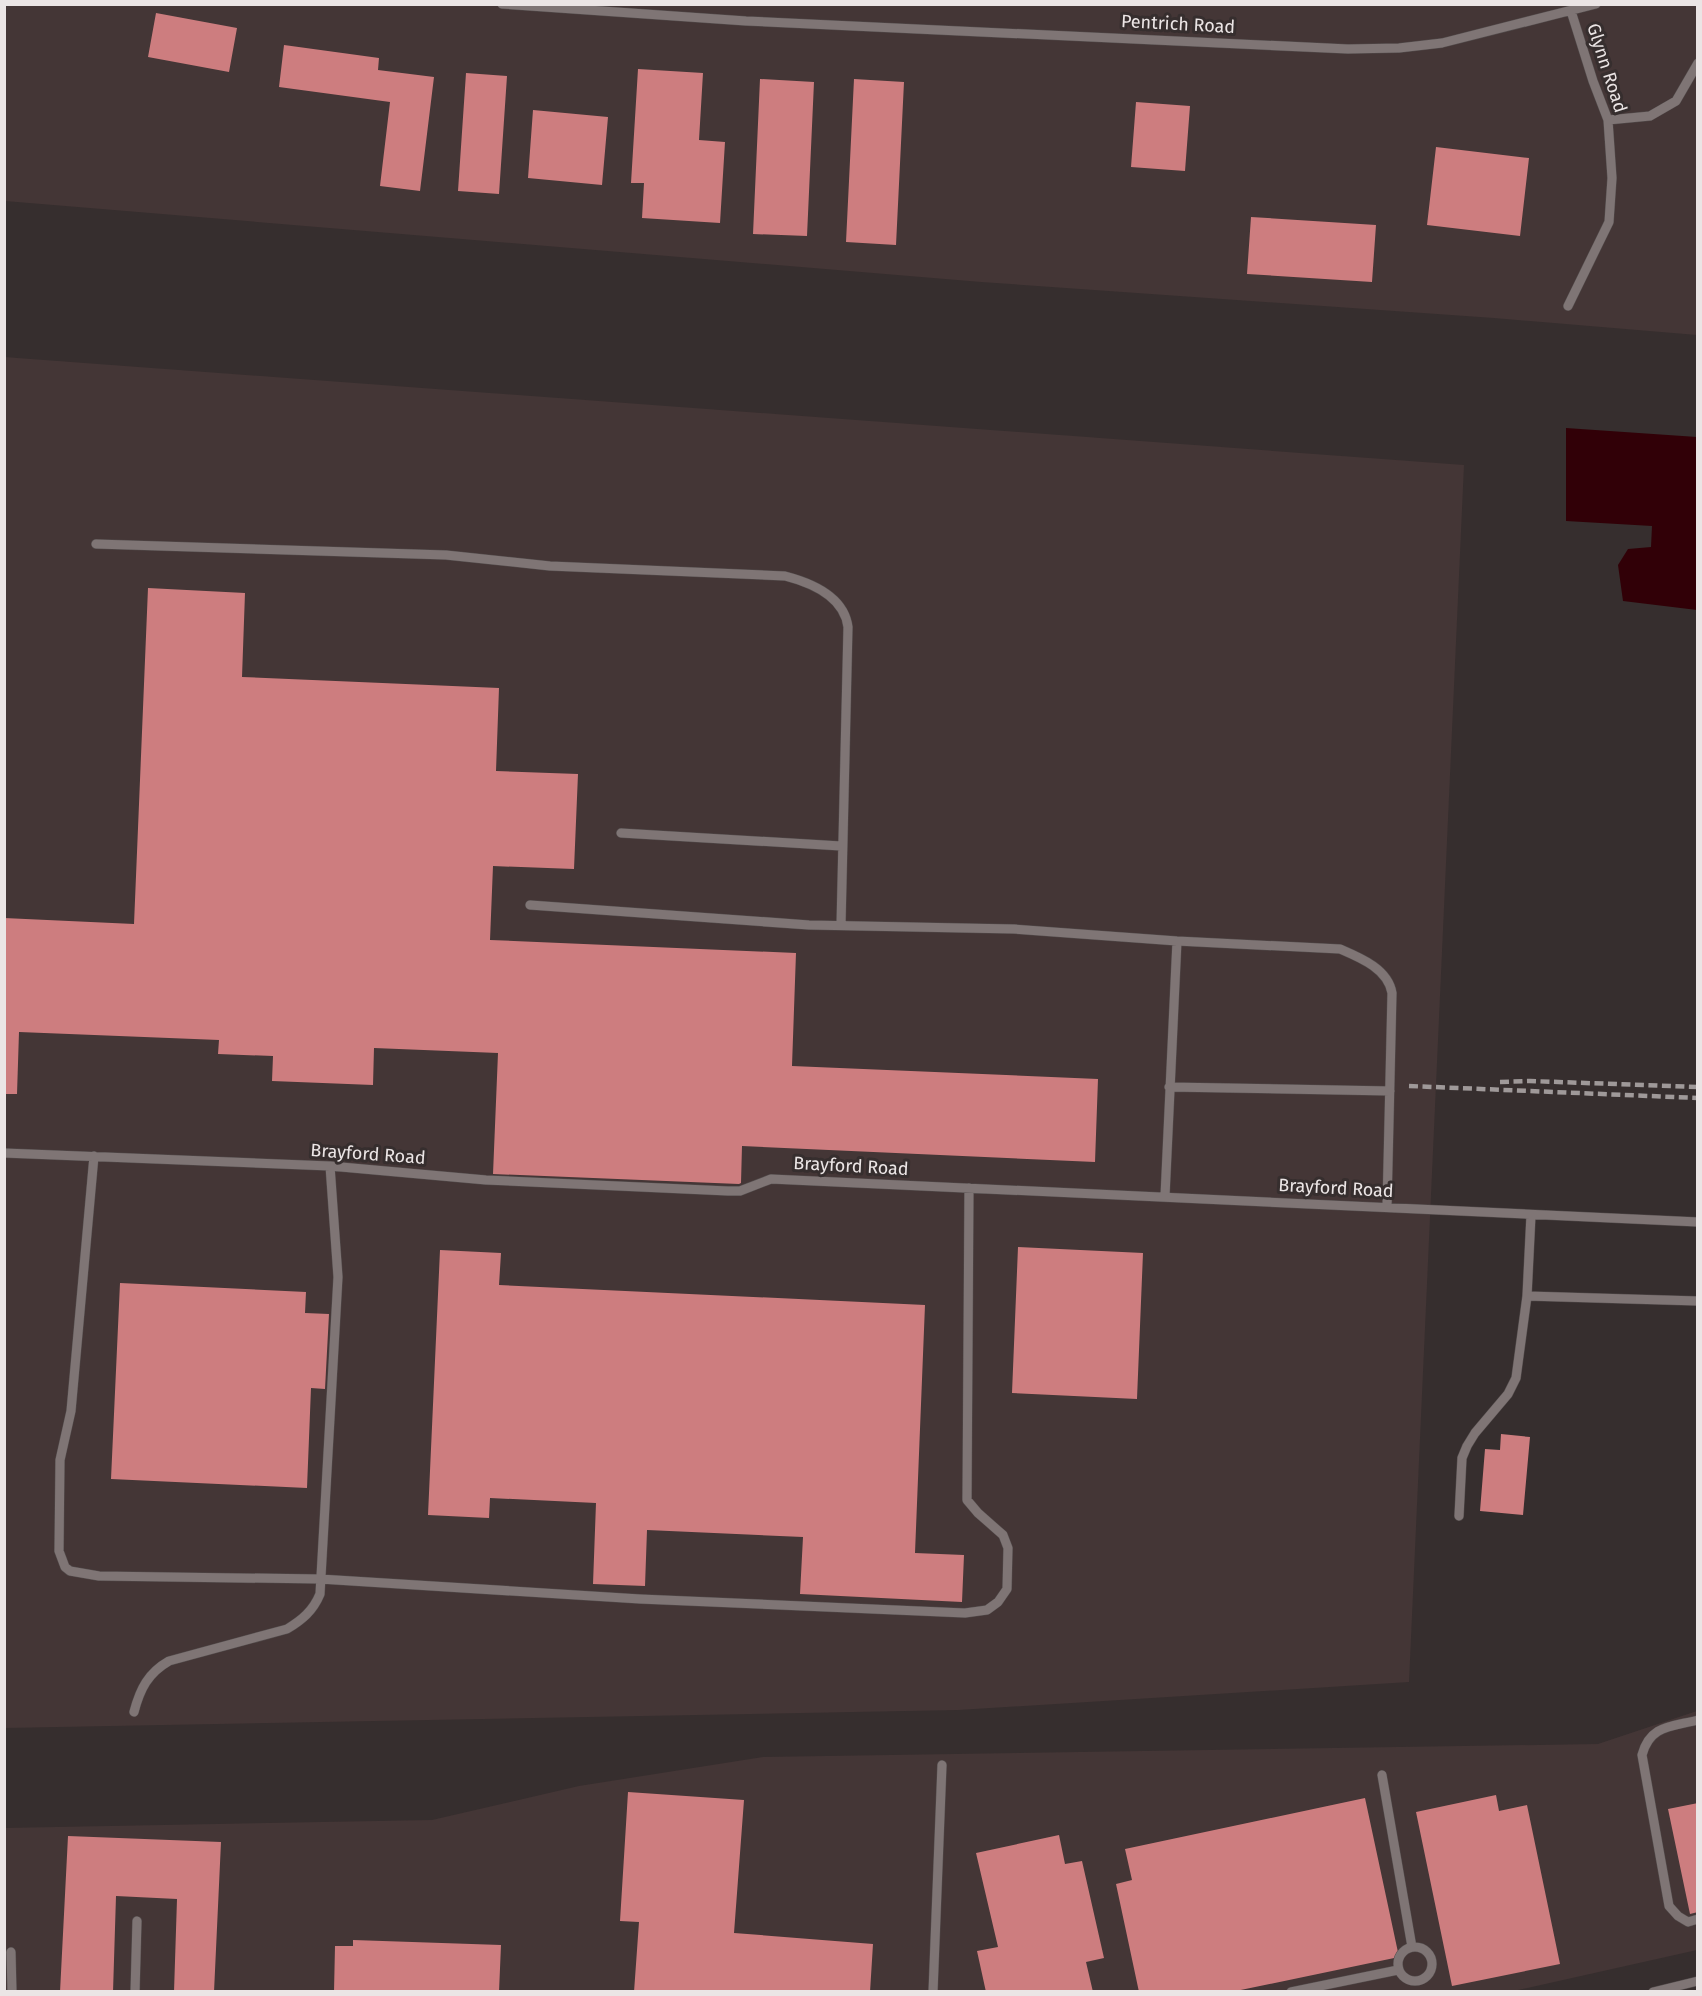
<svg xmlns="http://www.w3.org/2000/svg" width="1702" height="1996" viewBox="0 0 1702 1996" font-family="'Fira Sans',sans-serif">
<style>
.built{fill:#443636}
.water{fill:#310007}
.building{fill:#cd7d7f}
.lines{fill:none;stroke-linecap:round;stroke-linejoin:round}
.lane-casing{stroke:#534c4c;stroke-width:10}
.lane{stroke:#7f7575;stroke-width:9}
.rail{stroke:#9f9999;stroke-width:4.5;stroke-dasharray:9 4.5;stroke-linecap:butt}
.labels{text-anchor:middle;dominant-baseline:central;stroke-width:6;stroke-linejoin:round;paint-order:stroke}
.street-label{font-size:18px;fill:#ebe5e5;stroke:#362e2e}
</style>
<rect width="100%" height="100%" fill="#362e2e"/>
<path class="built" d="M4,5H1697V335L1494,318L981,282L5,201Z
M4,357L1464,465L1409,1682L958,1710L5,1728Z
M1697,1711V1950L1509,1992L5,1991L4,1828L432,1820L579,1786L763,1757L1598,1744Z"/>
<path class="water" d="M1566,428L1697,437V610L1623,601L1618,565L1628,549L1651,547L1652,526L1566,521Z"/>
<path class="building" d="M156,13L237,28L229,72L148,57Z
M284,45L379,58L378,70L434,77L420,191L380,186L390,102L279,87Z
M638,69L703,73L699,140L725,142L720,223L642,218L644,183H631Z
M466,73L507,76L499,194L458,191Z
M760,79L814,82L807,236L753,234Z
M854,79L904,82L896,245L846,242Z
M1136,102L1190,106L1185,171L1131,167Z
M533,110L608,117L602,185L528,178Z
M1436,147L1529,158L1520,236L1427,225Z
M1251,217L1376,225L1372,282L1247,274Z
M148,588L245,593L242,677L499,688L496,771L578,774L574,869L493,866L490,940L796,953L792,1066L1098,1079L1095,1162L742,1146L741,1183L739,1184L493,1174L498,1053L374,1048L373,1085L272,1081L273,1056L218,1054L219,1040L19,1032L17,1094H4V918L134,924Z
M1018,1247L1143,1253L1137,1399L1012,1393Z
M440,1250L501,1253L499,1285L925,1305L915,1553L964,1555L962,1602L800,1594L803,1537L647,1530L645,1586L593,1584L596,1503L490,1498L489,1518L428,1515Z
M120,1283L306,1292L305,1313L329,1314L325,1389L311,1388L307,1488L111,1479Z
M1501,1434L1530,1437L1523,1515L1480,1511L1485,1449L1500,1450Z
M628,1792L744,1800L734,1933L873,1944L870,1992H634L639,1922L620,1921Z
M1496,1795L1499,1811L1527,1805L1560,1964L1452,1986L1416,1812Z
M1365,1798L1399,1957L1231,1992H1139L1116,1884L1132,1880L1125,1849Z
M1698,1803V1912L1690,1914L1668,1809Z
M1059,1835L1065,1864L1082,1861L1104,1958L1086,1962L1093,1992H986L977,1951L998,1947L976,1853Z
M68,1836L221,1842L214,1992H174L177,1899L116,1896L113,1992H60Z
M353,1940L501,1945L499,1992H334L335,1946H353Z"/>
<g class="lines">
<g class="lane-casing">
<path id="lane" d="M502,4L746,21L1348,49L1399,48L1442,43L1596,4
M1608,120L1650,116L1676,101L1698,63
M1568,306L1609,222L1612,178L1608,120L1593,81L1571,11
M96,544L446,555L550,566L785,576C812,583 844,596 848,627L841,925
M621,833L841,846
M530,905L809,925L1014,929L1177,941L1340,949C1361,958 1388,969 1392,993L1387,1207
M1169,1087L1390,1091
M4,1153L330,1166L486,1180L728,1191H740L771,1179L1698,1222
M94,1156L71,1411L60,1460L59,1551L65,1567L70,1571L99,1576L320,1579L640,1599L965,1613L987,1610L998,1602L1007,1589L1008,1548L1003,1535L978,1513L967,1500L969,1188
M1165,1196L1177,941
M1527,1296L1698,1301
M1459,1516L1462,1458L1467,1446L1475,1433L1508,1394L1516,1378L1527,1296L1531,1215
M134,1712C140,1689 148,1673 169,1661L287,1629C302,1620 313,1611 320,1594L338,1277L330,1166
M1698,1720C1671,1727 1650,1725 1642,1755L1669,1906L1678,1916L1688,1922L1698,1919
M1382,1775L1412,1947
M1398 1964a17 17 0 1 1 34 0a17 17 0 1 1-34 0Z
M11,1952L12,1992
M135,1992L137,1921
M933,1992L942,1765
M1291,1992L1398,1970
M1653,1992L1698,1981"/>
</g>
<use href="#lane" class="lane"/>
<path class="rail" d="M1500,1082L1530,1081L1698,1087
M1409,1086L1698,1098"/>
</g>
<g class="labels">
<g class="street-label">
<text transform="translate(1178 24) rotate(3)">Pentrich Road</text>
<text transform="translate(1607 68) rotate(72)">Glynn Road</text>
<text transform="translate(368 1154) rotate(4)">Brayford Road</text>
<text transform="translate(851 1166) rotate(3)">Brayford Road</text>
<text transform="translate(1336 1188) rotate(3)">Brayford Road</text>
</g>
</g>
<rect width="1702" height="1996" fill="none" stroke="#ebe5e5" stroke-width="12"/>
</svg>
